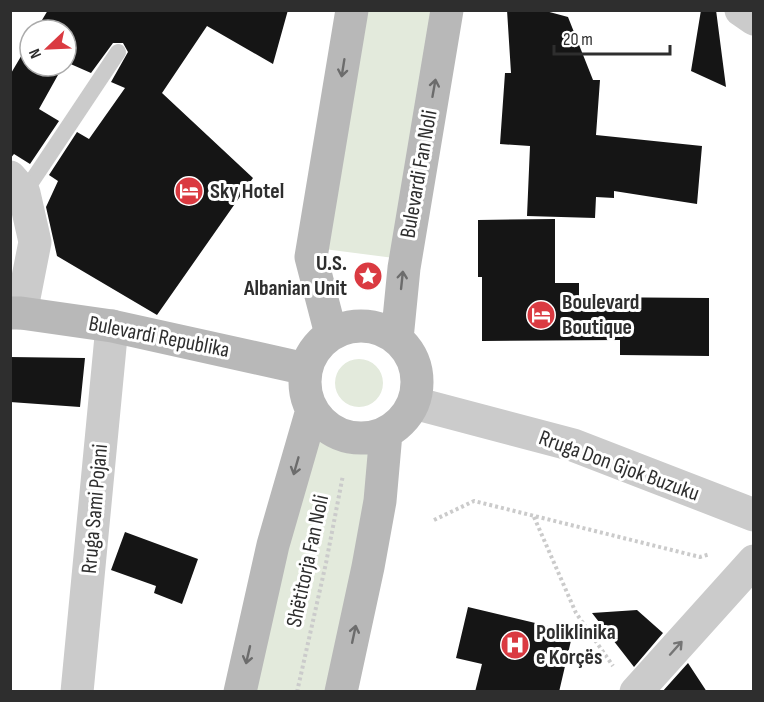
<svg xmlns="http://www.w3.org/2000/svg" width="764" height="702" viewBox="0 0 764 702" font-family="'Sofia Sans Condensed',sans-serif">
<style>
.green{fill:#e3eadc}
.building{fill:#151515}
.lines{fill:none;stroke-linecap:round;stroke-linejoin:round}
.path{stroke:#cbcbcb;stroke-width:4;stroke-dasharray:3 3;stroke-linecap:butt}
.lane{stroke:#cbcbcb;stroke-width:16}
.street{stroke:#cbcbcb;stroke-width:33}
.secondary{stroke:#b8b8b8;stroke-width:33}
.oneway{stroke:#6c6c6c}
.oneway2{stroke:#757575}
.labels{text-anchor:middle;dominant-baseline:central;stroke-width:6;stroke-linejoin:round;paint-order:stroke}
.street-label{font-size:22px;fill:#2e2e2e;stroke:#fff}
.poi-label{font-size:22px;font-weight:bold;fill:#2e2e2e;stroke:#fff;text-anchor:start}
</style>
<rect width="100%" height="100%" fill="#fff"/>
<path class="green" d="M363,11H436L394,258L324,249Z
M335 383a24 24 0 1 1 48 0a24 24 0 1 1-48 0Z
M313,427L378,442L333,691L248,692Z"/>
<path class="building" d="M48,10H288L273,64L207,26L162,93L253,178L157,315L57,256L46,207L58,181L49,175L77,132L89,139L125,88L111,82L128,52L123,43H113L91,73L66,62V30H36Z
M507,10H542L568,17L593,80H600L596,135L702,146L697,204L614,191V198L596,197L595,218L527,216L530,146L500,144L505,73H511Z
M701,10H716L726,87L691,71Z
M30,41V66H63L39,109L59,121L30,164L14,154L10,159V75Z
M555,219V283H579V297L709,298V356L620,355V340L482,341V277H478V220Z
M10,357L85,358L80,407L10,402Z
M125,532L198,559L182,604L154,593L156,586L111,570Z
M468,607L573,632L559,692H475L482,664L456,658Z
M637,610L663,633L634,667L592,613Z
M688,663L707,692H662Z"/>
<g class="lines">
<path class="path" d="M534,517L576,613L613,666
M434,520L474,501L700,557L710,554
M297,692L326,563L343,475"/>
<path class="lane" d="M24,193L118,52"/>
<path class="street" d="M741,10L754,19
M10,177L24,193L35,242L21,313
M414,403L573,445L754,515
M77,692L112,326
M636,692L754,561"/>
<path class="secondary" d="M10,313H21L112,326L306,369
M305 382a56 56 0 1 1 112 0a56 56 0 1 1-112 0Z
M331,334L311,257L352,10
M397,339L404,268L447,10
M240,692L273,545L312,410
M341,692L368,567L380,501L386,433"/>
</g>
<defs><path id="oneway-shaft" d="M-6 0H5M1.5-3L5.5 0L1.5 3" fill="none" stroke-width="1.6" stroke-linecap="round" stroke-linejoin="round" transform="scale(1.5)"/></defs>
<g class="oneway">
<use href="#oneway-shaft" transform="translate(343 68) rotate(99)"/>
<use href="#oneway-shaft" transform="translate(434 88) rotate(-80)"/>
<use href="#oneway-shaft" transform="translate(402 280) rotate(-84)"/>
<use href="#oneway-shaft" transform="translate(296 466) rotate(106)"/>
<use href="#oneway-shaft" transform="translate(354 634) rotate(-78)"/>
<use href="#oneway-shaft" transform="translate(248 655) rotate(103)"/>
</g>
<use class="oneway2" href="#oneway-shaft" transform="translate(676 648) rotate(-48)"/>
<defs>
<g id="hotel-disc" transform="scale(1.5)"><circle r="9.5" fill="#da3a41" stroke="#fff"/><path d="M-6-4.5h1.5V1H6V5H4.5V3h-9V5H-6ZM-4 0a1.8 1.8 0 1 1 3.6 0ZM.5 0V-2.5h3Q6-2.5 6 0Z" fill="#fff"/></g>
<g id="sight-disc" transform="scale(1.5)"><circle r="9.5" fill="#da3a41" stroke="#fff"/><path d="M0-6L1.8-2.2L6-1.7L2.9 1.2L3.7 5.4L0 3.3L-3.7 5.4L-2.9 1.2L-6-1.7L-1.8-2.2Z" fill="#fff"/></g>
<g id="hospital-disc" transform="scale(1.5)"><circle r="9.5" fill="#da3a41" stroke="#fff"/><path d="M-5-5h3v3.5h4V-5h3V5h-3V1.5h-4V5h-3Z" fill="#fff"/></g>
</defs>
<g fill-rule="evenodd">
<use href="#hotel-disc" x="189" y="191"/>
<use href="#sight-disc" x="368" y="276"/>
<use href="#hotel-disc" x="541" y="315"/>
<use href="#hospital-disc" x="515" y="645"/>
</g>
<g class="labels">
<g class="street-label">
<text transform="translate(419 174) rotate(-80)">Bulevardi Fan Noli</text>
<text transform="translate(159 337) rotate(11)">Bulevardi Republika</text>
<text transform="translate(619 466) rotate(20)">Rruga Don Gjok Buzuku</text>
<text transform="translate(95 509) rotate(-85)">Rruga Sami Pojani</text>
<text transform="translate(308 561) rotate(-78)">Shëtitorja Fan Noli</text>
</g>
<g class="poi-label">
<text x="210" y="191">Sky Hotel</text>
<text x="347" y="263" text-anchor="end">U.S.<tspan x="347" dy="25">Albanian Unit</tspan></text>
<text x="562" y="302">Boulevard<tspan x="562" dy="25">Boutique</tspan></text>
<text x="536" y="632">Poliklinika<tspan x="536" dy="25">e Korçës</tspan></text>
</g>
</g>
<rect width="764" height="702" fill="none" stroke="#2e2e2e" stroke-width="24"/>
<g transform="translate(48 48) rotate(247)"><circle r="28" fill="#ffffff" stroke="#ababab" stroke-width="1.5"/>
<path d="M0-4.5L10 22L0 15L-10 22Z" fill="#da3a41"/>
<text y="-9" font-size="16" font-weight="bold" text-anchor="middle" fill="#2e2e2e">N</text>
</g>
<path d="M554 45v9h116v-9" fill="none" stroke="#2e2e2e" stroke-width="3"/>
<text x="563" y="45" font-size="18" fill="#2e2e2e" stroke="#ffffff" stroke-width="4.5" paint-order="stroke">20 m</text>
</svg>
